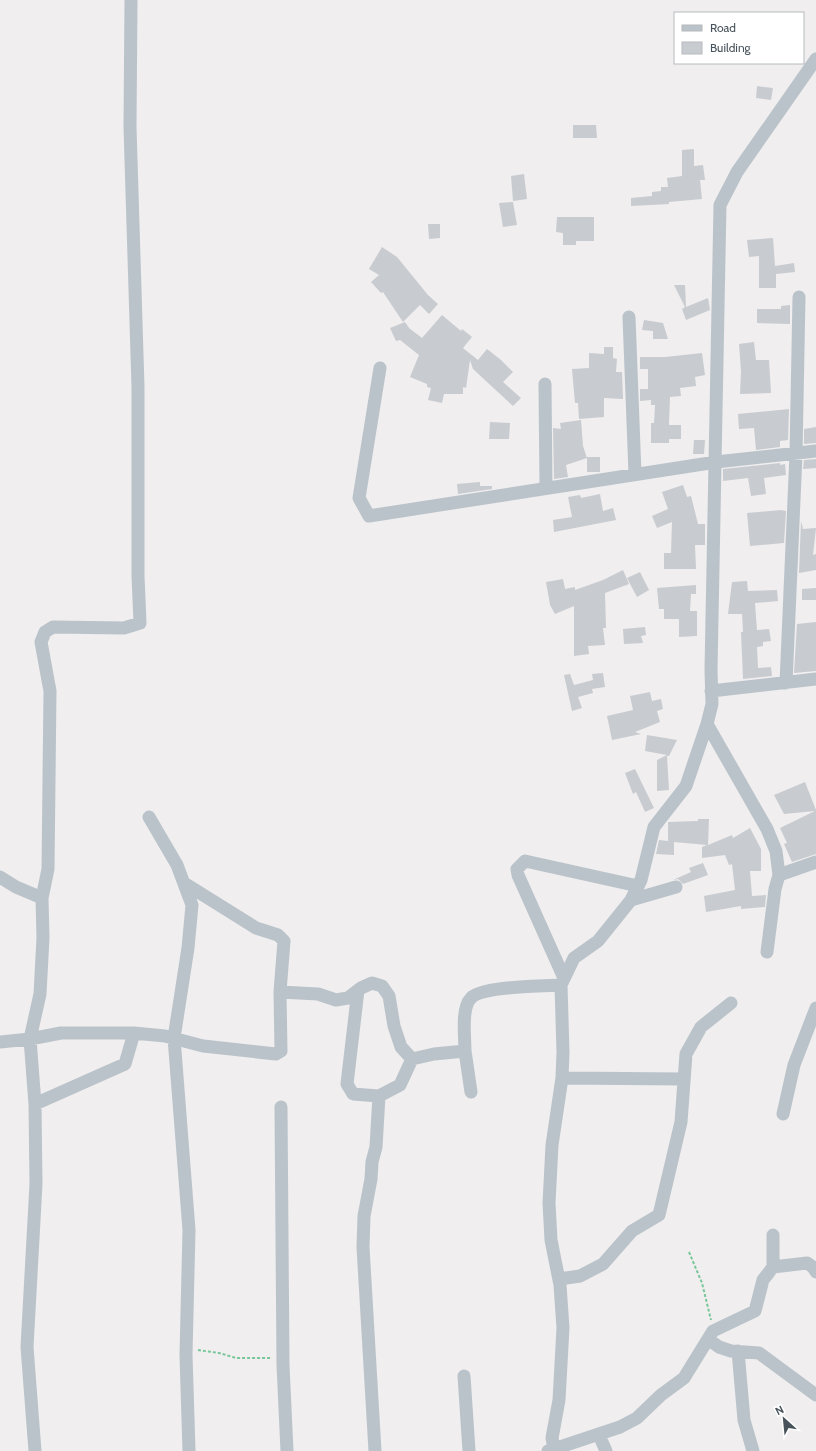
<svg xmlns="http://www.w3.org/2000/svg" width="816" height="1451" viewBox="0 0 816 1451" font-family="Cabin,sans-serif">
<style>
.building{fill:#c8cbd0}
.lines{fill:none;stroke-linecap:round;stroke-linejoin:round}
.path{stroke:#78c79a;stroke-width:2;stroke-dasharray:3 2;stroke-linecap:butt}
.minor{stroke:#bac3ca;stroke-width:13}
</style>
<rect width="100%" height="100%" fill="#f0eeee"/>
<path class="building" d="M757,86L773,88L771,100L756,98Z
M573,125H596L597,138H573Z
M694,149V166L703,165L705,180H700L702,199L669,202V204L631,206V198L652,196V192L661,191V187H668L667,178L682,176V150Z
M524,174L527,199L513,201L511,176Z
M513,202L517,225L503,227L499,203Z
M557,217H594V241H576V245H563V233L556,232Z
M428,224H440V238L429,239Z
M773,238L775,266L794,263L795,272L776,274V288H759V256L749,257L747,240Z
M382,247L397,257L428,295L438,304L429,314L420,305L403,322L383,292L381,293L371,282L379,275L369,269Z
M674,285H685L686,307L708,298L710,310L686,320L682,309L685,307Z
M790,305V324L757,323V309H781V306Z
M442,315L461,331L462,329L472,337L463,348L478,360L487,349L501,360L513,372L503,382L521,398L513,406L473,369L470,360L466,388L463,387V394H444L442,403L428,400L431,388L427,387V384L410,377L419,355L400,340L396,341L390,328L405,322L409,328L422,338Z
M644,320L663,323L668,339H653V331L642,330Z
M754,342L756,360H769L771,393L740,394L741,372L739,344Z
M604,347H613V358L617,359L616,372H622L623,399L604,398V417L579,419L578,403H575L572,369L589,368V353L604,354Z
M702,353L705,375L695,377L696,386L680,388L681,396L670,397L669,423V425H681V439H669V443H651V423H654L655,405H651V400L640,401V389H648V369H640V357H665Z
M789,409L788,440L780,441V447L756,450L754,428L739,429L738,414Z
M581,420L583,446L587,458L566,465L568,477L554,479L553,428L561,429L560,423Z
M490,422L510,423L509,439H489Z
M816,427V443L804,444V429Z
M694,440H705L704,454H693Z
M587,457H600V472H587Z
M816,459V468L803,469L804,460Z
M780,463V465L785,464L786,475L764,478L766,494L751,496L748,478L723,481V469Z
M480,482V486H492V489L458,494L457,484Z
M683,485L687,497L691,496L698,524H705V545H695L696,569H664V553H671L672,522L657,528L652,516L668,509L662,492Z
M600,494L603,511L613,508L616,520L554,532L553,520L572,517L568,497L580,495L581,498Z
M781,510L786,511L784,543L750,546L747,513Z
M801,521L803,529L816,528L813,555L816,554V570L799,573Z
M623,570L629,584L605,593L606,628H603L605,645L588,646L589,654L574,656V606L555,614L550,605L546,582L563,579L565,589L575,587V590L603,580Z
M640,572L649,590L637,597L627,578Z
M747,581L748,591L777,590L778,601L755,603L757,630L769,629L771,641L763,642V646L757,647L758,668L771,667L772,676L743,679L741,632H743L742,614H728L732,582Z
M696,585V594H691L690,611H697V636L679,637V619H664V609H659L657,588Z
M816,588V600H802V589Z
M816,622V671L794,673L797,624Z
M645,627L646,635L641,636L643,643L624,644L623,629Z
M603,673L605,687L592,689L593,693L578,697L582,708L572,711L564,675L570,674L574,685L593,680L592,674Z
M650,692L652,701L661,699L663,709L657,711L660,722L635,732L641,734L612,740L607,716L633,710L630,696Z
M647,735L677,740L669,756H667L669,790L657,791V760L667,755L645,751Z
M635,769L654,808L645,812L636,792L633,794L625,773Z
M805,782L816,810V854L792,862L784,844L787,843L780,828L815,811L784,814L774,795Z
M698,819H709L708,845L732,835L733,838L750,828L761,849V871H750L752,896L766,895L765,907L741,909V906L706,912L704,896L735,890L732,864L729,865L725,855L702,858V847L707,845L674,842V855L656,854L659,840L668,841V822L698,821Z
M703,863L708,875L683,884L678,879L673,880L691,872L689,868Z"/>
<g class="lines">
<path class="path" d="M689,1252L702,1283L711,1320
M198,1350L219,1353L236,1358H272"/>
<path class="minor" d="M629,317L635,474
M380,368L359,498L369,516L716,462L816,451
M545,384L546,488
M786,683L796,454L799,297
M711,691L816,679
M707,724L767,829L776,851L779,875L775,889L767,952
M149,817L177,865L192,905L188,948L174,1038L189,1230L186,1355L189,1451
M779,875L816,862
M0,877L16,887L42,898
M631,900L676,887
M564,978L518,875L517,869L525,861L638,886
M358,990L347,1084L353,1094L379,1096
M280,992L318,994L336,1000L348,998L361,988L372,983L382,986L389,996L394,1026L401,1047L412,1059
M0,1042L30,1039L61,1033H134L165,1036L203,1046L276,1054L281,1051L280,992L284,941L278,935L256,928L184,883
M465,1051L471,1092
M562,1078L684,1079
M35,1104L125,1064L134,1033
M281,1107L283,1365L287,1451
M783,1114L794,1065L816,1008
M773,1267L807,1263L813,1267L816,1272
M559,1279L580,1276L603,1264L632,1231L659,1215L681,1122L686,1054L701,1027L731,1003
M708,1339L719,1347L731,1351L759,1353L816,1395
M738,1351L744,1420L753,1451
M464,1376L469,1451
M599,1435L606,1451
M35,1451L27,1347L36,1184L35,1104L30,1039L40,994L43,938L42,898L48,869L50,691L41,642L45,632L53,627L124,628L140,623L138,576V387L130,127L131,0
M375,1451L363,1247L364,1216L371,1179L372,1162L376,1147L379,1096L400,1085L412,1059L434,1054L465,1051C465,1037 461,1008 471,998C482,986 544,986 561,985
M548,1451L554,1449L552,1438L559,1400L563,1328L560,1285L551,1240L549,1203L552,1145L562,1078L563,1052L561,985L574,958L598,941L631,900L641,880L654,827L686,786L707,724L712,704L711,670L720,205L737,172L816,59
M554,1451V1449L620,1427L637,1418L661,1395L684,1378L713,1331L755,1311L763,1280L773,1267V1235"/>
</g>
<rect x="674" y="12" width="130" height="52" fill="#ffffff" stroke="#b5babd"/>
<rect x="682" y="25" width="20" height="6" fill="#bac3ca" stroke="#b5babd"/>
<text x="710" y="32" font-size="12" fill="#47525a">Road</text>
<rect x="682" y="42" width="20" height="12" fill="#c8cbd0" stroke="#b5babd"/>
<text x="710" y="52" font-size="12" fill="#47525a">Building</text>
<g transform="translate(784 1419) rotate(333)" stroke="#ffffff" stroke-width="3" paint-order="stroke">
<path d="M0-3L7 15L0 10L-7 15Z" fill="#47525a"/>
<text y="-6" font-size="11" font-weight="bold" text-anchor="middle" fill="#47525a">N</text>
</g>
</svg>
